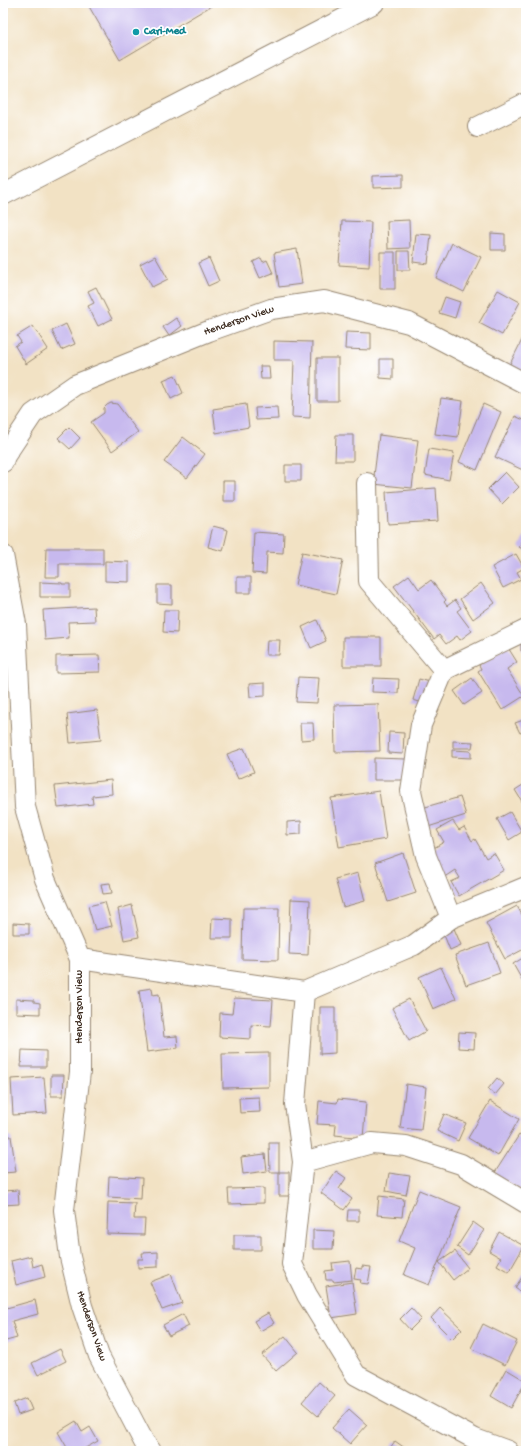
<svg xmlns="http://www.w3.org/2000/svg" width="529" height="1454" viewBox="0 0 529 1454" font-family="'Gochi Hand',sans-serif">
<style>
.building{fill:#c7b9ee}
.lines{fill:none;stroke-linecap:round;stroke-linejoin:round}
.minor-casing{stroke:#968671;stroke-width:22}
.minor{stroke:#fff;stroke-width:20}
.culture-dot{fill:#0f9aa8;stroke:#fff;stroke-width:1.5}
.labels{text-anchor:middle;dominant-baseline:central;stroke-width:3.5;stroke-linejoin:round;paint-order:stroke}
.culture-label{font-size:11px;font-weight:bold;fill:#0d838f;stroke:#fff;text-anchor:start}
.street-label{font-size:11px;fill:#3b2a1e;stroke:#fff}
</style>
<rect width="100%" height="100%" fill="#fff"/>
<filter id="ink" filterUnits="userSpaceOnUse"><feTurbulence type="fractalNoise" baseFrequency=".025" numOctaves="2"/><feDisplacementMap in="SourceGraphic" scale="8" xChannelSelector="R" yChannelSelector="G"/><feConvolveMatrix kernelMatrix="1 2 1 2 8 2 1 2 1" color-interpolation-filters="sRGB"/></filter>
<filter id="wash" filterUnits="userSpaceOnUse"><feTurbulence type="fractalNoise" baseFrequency=".012" numOctaves="4" result="noise"/><feDisplacementMap in="SourceGraphic" scale="16" xChannelSelector="R" yChannelSelector="G"/><feGaussianBlur stdDeviation="0.9" result="paint"/><feColorMatrix in="noise" values="0 0 0 0 0 0 0 0 0 0 0 0 0 0 0 0 0 1.4 0 .05"/><feComposite in="paint" operator="in"/></filter>
<g filter="url(#wash)">
<rect width="100%" height="100%" fill="#f2e2c4"/>
<g id="blocks">
<path class="building" d="M87,3H216L120,60Z
M403,175V187L373,188V176Z
M409,220L410,248L388,249L387,221Z
M342,221L371,222L369,267L339,265Z
M491,233L505,234V250H491Z
M416,234L431,235L428,264L413,262Z
M452,243L481,257L464,292L436,278Z
M297,249L302,284L279,287L274,253Z
M398,251H409L410,270H398Z
M380,252H395V289H380Z
M155,256L168,279L152,287L140,264Z
M209,258L219,281L208,286L198,263Z
M261,258L263,262L267,260L273,273L260,278L253,262Z
M96,287L112,319L98,326L88,306L94,303L88,291Z
M498,290L520,302L502,335L479,323Z
M445,297L460,302L455,318L439,313Z
M176,318L182,326L169,336L163,327Z
M66,324L75,344L61,350L52,331Z
M33,326L48,349L26,364L15,346L21,342L17,336Z
M346,332L371,333V350L345,349Z
M526,332V375L509,366Z
M274,341L312,342L310,418L292,417L294,360H274Z
M317,358H338V401H317Z
M380,359H393V379L380,378Z
M260,366H269L270,379H261Z
M175,375L183,393L171,399L163,380Z
M441,398L463,401L458,437L435,434Z
M111,403L117,404L138,432L112,451L91,422L104,413V408L107,405Z
M246,404L249,427L216,433L213,409Z
M483,404L501,412L477,470L459,462Z
M277,407L278,419L256,420L255,408Z
M515,416L526,421L525,471L495,457Z
M69,427L80,438L70,449L58,438Z
M336,435H353V461H335Z
M379,435L418,440L412,488L373,484Z
M183,437L205,454L187,478L164,462Z
M429,449L454,453L449,480L425,475Z
M285,465H301V481H285Z
M505,472L519,487L502,504L488,489Z
M223,481H235V501H223Z
M436,488L438,521L388,524L386,492Z
M213,526L228,530L223,551L208,547Z
M254,532L284,534L283,553L267,552L266,574L252,573Z
M526,534V551L519,547Z
M46,548H103V564H59V577H45Z
M302,552L343,560L336,594L295,585Z
M516,554L524,568L517,572L521,579L503,588L492,567Z
M105,561L129,562V582L105,581Z
M409,575L419,589L431,580L446,600L444,602L447,606L455,600L461,608L457,611L472,631L460,640L457,636L446,644L439,635L434,639L394,586Z
M237,577H251V593H237Z
M40,582L62,583V584H70V597H40Z
M481,583L495,603L473,619L460,599Z
M157,585H172V604L157,603Z
M94,607L95,621L68,622L69,638L45,640L43,610Z
M164,610H178L177,633L163,632Z
M317,620L326,641L311,648L302,627Z
M343,637H381V666H343Z
M521,638H526V651H521Z
M267,640H280L279,655H266Z
M507,646L517,662L507,669L524,696L502,710L478,671L481,669L479,665Z
M99,655L100,672L56,673V656Z
M298,677L319,678L317,703L296,702Z
M373,678L399,679L398,693L372,692Z
M472,678L482,693L464,705L454,691Z
M419,679L430,682L423,703L413,700Z
M265,683V696L250,697L249,684Z
M378,704L380,751L335,752L334,705Z
M97,710L101,740L70,743L67,714Z
M526,719V731L520,733L515,723Z
M300,723H313L314,739L301,740Z
M389,732L404,733L403,754L388,753Z
M453,741L473,742L472,748H453Z
M244,748L254,772L238,779L227,754Z
M452,750L471,751V758L452,757Z
M374,758L406,759V780H374Z
M111,780L112,794L92,796L93,804L58,808L55,786Z
M526,783V808L515,790Z
M379,791L386,839L339,847L331,798Z
M460,797L466,815L428,827L422,808Z
M510,812L522,832L509,840L497,819Z
M301,821V834L287,835V822Z
M453,821L459,830L464,827L472,841L475,839L486,858L494,853L504,870L459,896L451,882L460,878L455,870L443,878L432,849L444,842L437,830Z
M403,853L416,893L388,902L375,863Z
M358,873L365,901L343,907L335,879Z
M110,883L112,893L103,894L101,884Z
M291,899L310,900L308,955L289,954Z
M105,902L112,926L95,930L88,906Z
M132,905L139,937L124,940L118,909Z
M517,906L526,922V948L505,959L486,923Z
M243,908H279L278,960L242,959Z
M212,918L232,919V938H211Z
M13,923L29,924V934H13Z
M453,926L461,945L450,950L442,930Z
M489,943L500,973L466,985L455,955Z
M526,956V987L513,964Z
M441,967L456,999L433,1009L419,977Z
M152,988L153,995L159,994L164,1037L177,1036L178,1048L147,1052L139,990Z
M234,998L273,1000L271,1026L251,1025V1039L219,1037L220,1013L232,1014Z
M16,999L34,1000V1002L40,1003V1014L16,1013Z
M409,999L426,1031L409,1041L392,1008Z
M320,1007H335V1053L320,1054Z
M459,1032L475,1033L474,1049L458,1048Z
M22,1050L46,1051V1067H21Z
M269,1053V1087L223,1088L222,1054Z
M51,1075H64L63,1096H51Z
M44,1077L47,1113L13,1115L11,1079Z
M497,1078L504,1084L495,1095L488,1089Z
M406,1084L426,1087L421,1130L400,1128Z
M259,1097L260,1112L240,1113L239,1098Z
M338,1099L366,1102L363,1138L335,1135L336,1125L317,1124L319,1101L337,1103Z
M490,1101L519,1119L498,1156L468,1138Z
M444,1114L466,1123L458,1141L437,1131Z
M519,1135L526,1139V1194L494,1174Z
M11,1136L16,1172L3,1173V1137Z
M269,1143H279V1172H289V1196H279V1172H270Z
M265,1154L267,1171L243,1174L241,1157Z
M336,1171L346,1178L339,1189L352,1199L344,1210L321,1193Z
M389,1173L410,1176L406,1195L386,1191Z
M109,1176L142,1178L141,1199L108,1197Z
M264,1188V1203L229,1204L228,1189Z
M18,1190L19,1204L3,1205V1191Z
M419,1190L461,1207L429,1285L404,1275L415,1248L399,1241Z
M379,1196L404,1199L402,1217L377,1215Z
M108,1202L135,1203L134,1219H145L144,1235L107,1234Z
M348,1210H359V1221H347Z
M473,1222L484,1230L468,1255L457,1247Z
M313,1230L334,1231L333,1249H313Z
M499,1232L524,1246L509,1272L497,1265L501,1258L489,1251Z
M234,1235H261V1250H234Z
M455,1251L468,1268L453,1280L439,1262Z
M158,1252V1267L138,1268V1259H143L142,1253Z
M31,1256L33,1267L42,1264L45,1277L16,1285L11,1261Z
M350,1261L352,1280L334,1282L333,1280H326L325,1271L333,1270L332,1263Z
M362,1266L371,1267L368,1284L360,1283L361,1280L354,1279L356,1268L362,1269Z
M526,1271V1296L515,1288Z
M171,1274L182,1303L162,1310L150,1282Z
M352,1282L357,1314L331,1318L326,1286Z
M35,1300L38,1314L12,1321L17,1338L6,1341L3,1332V1309Z
M411,1308L421,1319L410,1330L400,1319Z
M440,1308L462,1329L452,1339L431,1318Z
M268,1313L274,1323L260,1331L254,1321Z
M183,1314L189,1326L169,1336L163,1325Z
M483,1324L517,1341L505,1365L471,1348Z
M285,1336L298,1352L276,1371L262,1355Z
M60,1349L66,1361L38,1375L32,1363Z
M506,1369L526,1381L511,1408L491,1396Z
M319,1382L335,1396L318,1416L302,1402Z
M27,1398L32,1410L18,1415L14,1403Z
M349,1409L367,1425L350,1444L332,1428Z
M76,1421L82,1432L90,1427L98,1441L80,1451H69L58,1432Z
M395,1441L409,1451H388Z"/>
</g>
</g>
<g filter="url(#ink)">
<use href="#blocks" fill-opacity="0" stroke="#968671" stroke-width="1"/>
<g class="lines">
<g class="minor-casing">
<path id="minor" d="M478,127L526,103
M3,195L374,3
M3,462L5,456L33,414L75,385L209,331L271,309L324,301L409,323L526,384
M367,483L369,581L444,670
M3,555L16,624L25,807L45,879L80,959V1072L64,1210L70,1257L82,1306L99,1356L144,1442L151,1451
M451,918L426,856L411,791L421,725L444,670L526,630
M80,959L304,992L414,945L451,918L526,887
M304,992L295,1104L303,1162L292,1264L307,1295L356,1375L475,1439L508,1451
M303,1162L372,1143L406,1146L461,1164L526,1203"/>
</g>
<use href="#minor" class="minor"/>
</g>
</g>
<circle class="culture-dot" cx="136" cy="32" r="4"/>
<g class="labels">
<g class="culture-label">
<text x="144" y="32">Cari-Med</text>
</g>
<g class="street-label">
<text transform="translate(239 321) rotate(-19)">Henderson View</text>
<text transform="translate(80 1007) rotate(-90)">Henderson View</text>
<text transform="translate(91 1326) rotate(71)">Henderson View</text>
</g>
</g>
<rect width="529" height="1454" fill="none" stroke="#fff" stroke-width="16"/>
</svg>
